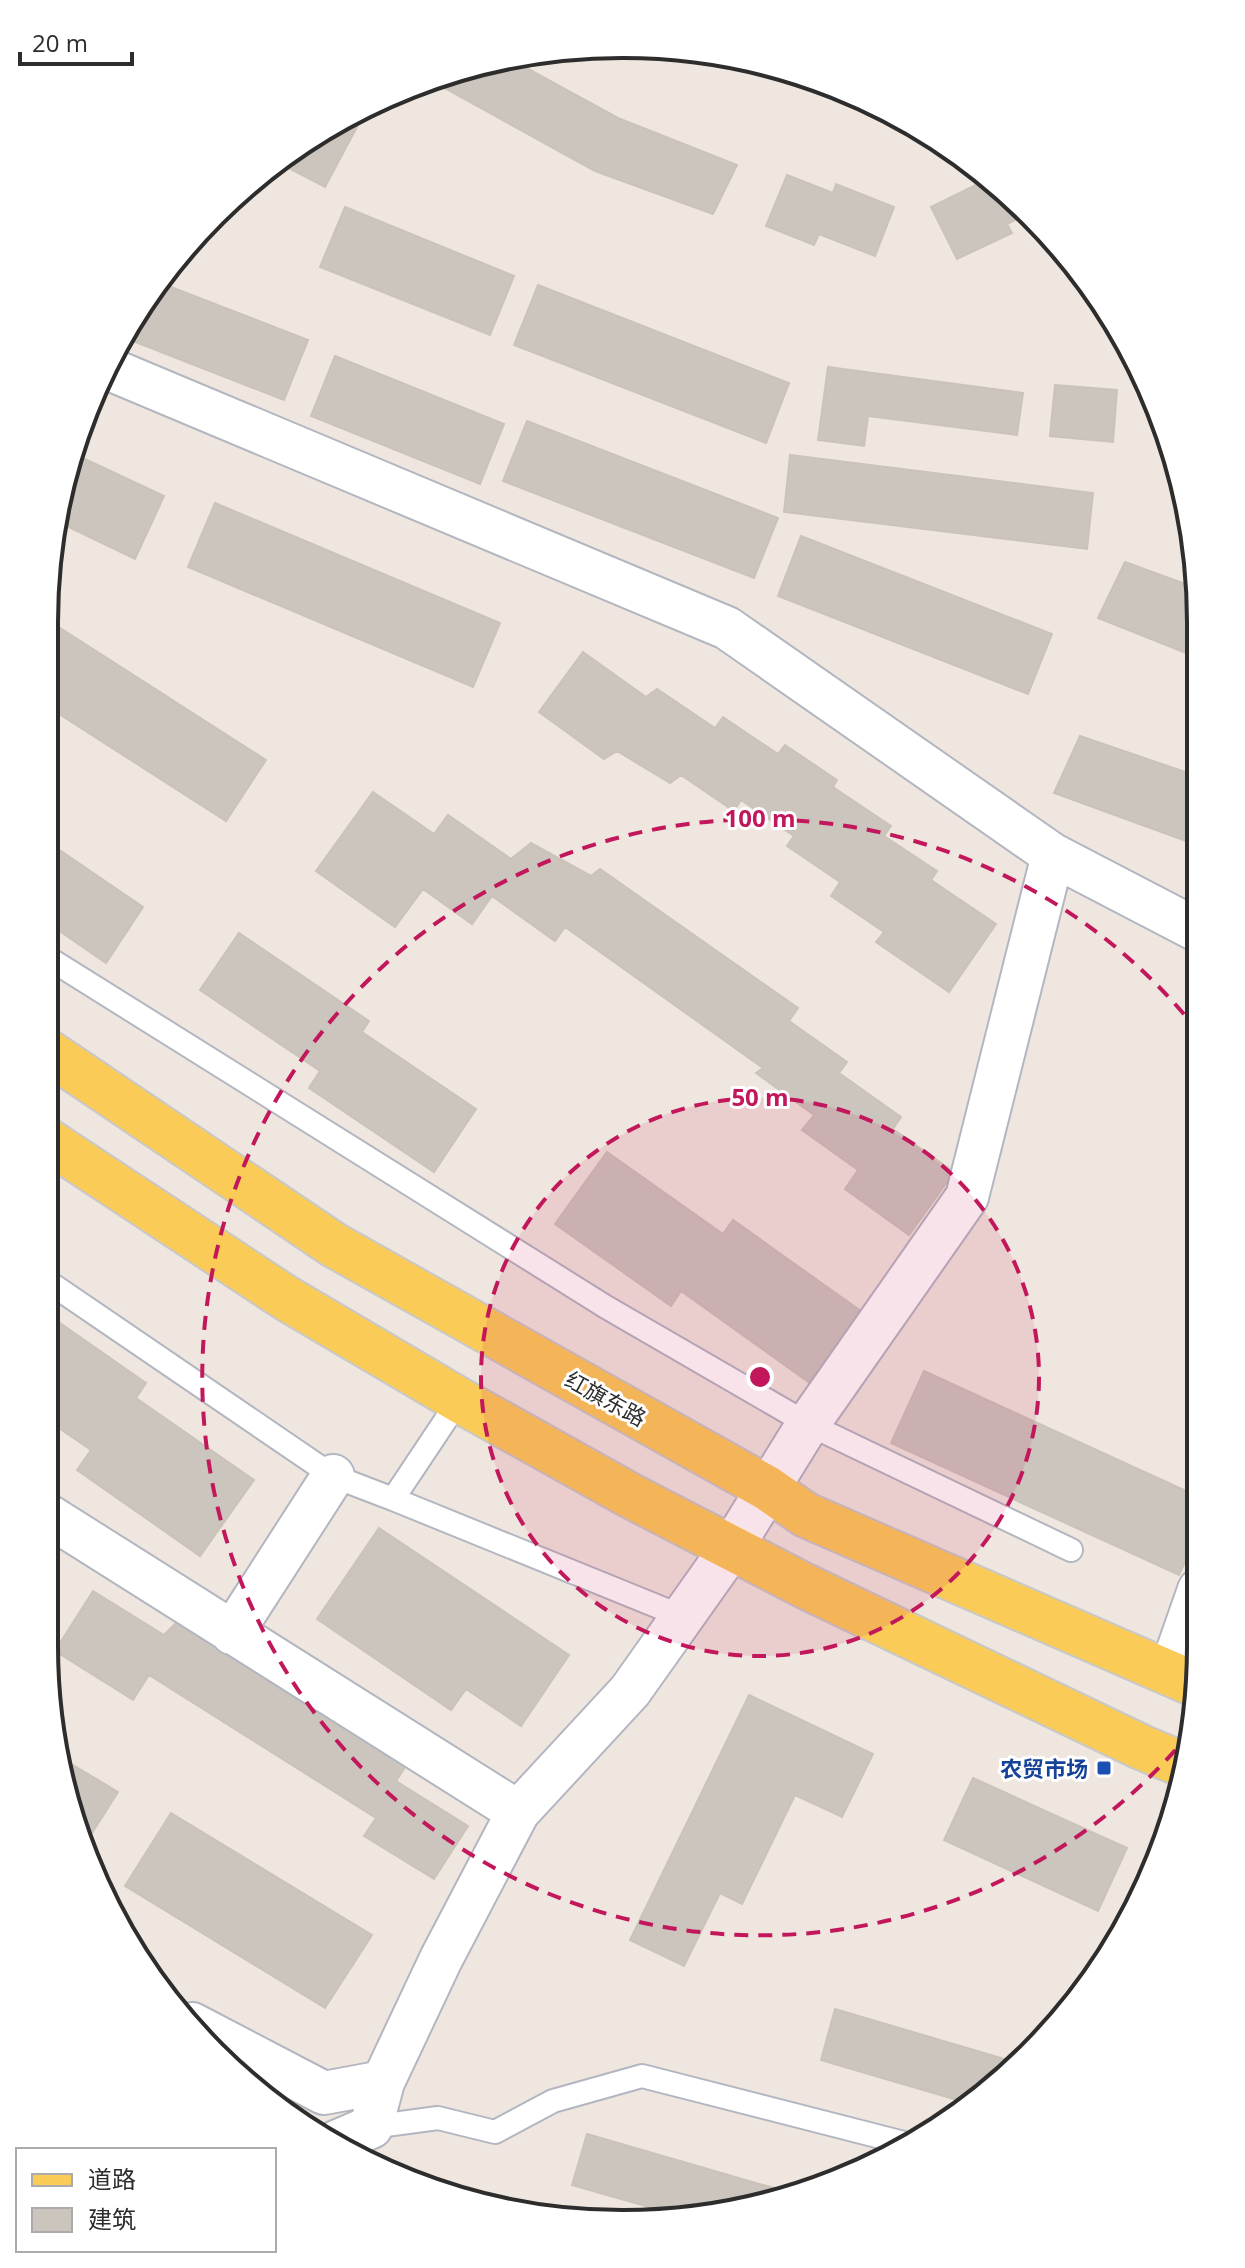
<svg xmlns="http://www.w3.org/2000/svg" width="1245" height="2268" viewBox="0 0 1245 2268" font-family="'Open Sans','Noto Sans SC',sans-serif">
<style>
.building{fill:#cbc5bd;stroke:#cbc3b8;stroke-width:2}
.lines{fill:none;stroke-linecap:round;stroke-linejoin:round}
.lane-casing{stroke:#b3b6c1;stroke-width:26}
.street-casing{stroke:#b3b6c1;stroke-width:46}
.primary-casing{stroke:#c8c8c8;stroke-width:48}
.lane{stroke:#fff;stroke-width:22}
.street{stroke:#fff;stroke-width:42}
.primary{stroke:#fbcb58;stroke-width:44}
.ring{fill:none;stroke:#c2185b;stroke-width:4;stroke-dasharray:14 10}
.transit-dot{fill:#1a4fb4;stroke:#fff;stroke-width:3}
.labels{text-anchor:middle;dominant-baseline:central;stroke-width:6;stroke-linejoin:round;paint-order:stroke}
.street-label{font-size:22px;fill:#2d2d2d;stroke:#fff}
.transit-label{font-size:22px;font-weight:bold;fill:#164399;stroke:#fff;text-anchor:end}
.rim{fill:none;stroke:#2d2d2d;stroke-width:4}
.centre{fill:#c2185b;stroke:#fff;stroke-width:4}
.ring-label{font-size:24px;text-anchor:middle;font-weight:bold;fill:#c2185b;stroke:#fff;stroke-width:6;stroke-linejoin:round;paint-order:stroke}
</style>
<rect width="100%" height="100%" fill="#efe7df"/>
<path class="building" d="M508,58L618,118L737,165L713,214L595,171L430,80L472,64Z
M342,119L357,127L325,187L275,161Z
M985,174L1004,188L1027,214L1007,224L1012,233L957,259L931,207L976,185L973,180Z
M787,175L833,193L836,184L894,207L875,256L819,234L814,245L766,226Z
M345,207L514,276L490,335L320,267Z
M158,282L308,340L284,400L120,336Z
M538,285L789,383L766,443L514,345Z
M335,356L504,424L480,484L311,416Z
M828,367L1023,393L1017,435L868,416L864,446L818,440Z
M1055,385L1117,390L1113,442L1050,436Z
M527,421L778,518L754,578L503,481Z
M72,453L164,496L135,559L56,521L64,472Z
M790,455L1093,493L1087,549L784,512Z
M215,503L500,623L473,687L188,567Z
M801,536L1052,634L1028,694L778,596Z
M1125,562L1196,588V657L1098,618Z
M54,624L266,760L226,821L45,705V638Z
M583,652L646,697L657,689L715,728L723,717L778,754L785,745L837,780L833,787L891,826L884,836L937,871L931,880L996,924L949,992L876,942L884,932L831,896L840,882L787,846L794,836L741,800L734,811L681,775L670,783L617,751L604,759L539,712Z
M1080,736L1197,776V845L1054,793Z
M373,792L434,834L448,815L511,859L531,843L591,876L600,869L798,1008L789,1021L847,1062L839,1073L901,1117L893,1129L954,1172L909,1235L845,1189L858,1170L802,1130L814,1115L756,1073L763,1068L565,927L555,941L492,896L472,924L423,889L395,927L316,871Z
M45,840L143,907L106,963L45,921Z
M239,933L369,1021L362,1032L476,1109L434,1172L309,1088L320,1071L200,990Z
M607,1152L723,1234L733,1220L865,1314L814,1386L681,1291L671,1306L555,1224Z
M60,1323L146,1383L136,1398L254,1480L200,1556L77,1470L91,1450L44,1418V1345Z
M924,1371L1199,1497V1531L1179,1575L891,1443Z
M379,1528L569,1655L521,1726L466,1689L451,1710L317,1619Z
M93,1591L164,1635L179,1620L407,1764L396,1781L468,1826L434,1879L364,1836L376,1818L149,1675L133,1700L55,1651Z
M749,1695L873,1754L842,1817L795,1795L742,1904L720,1893L684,1966L630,1940Z
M63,1759L118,1792L83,1847L75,1832Z
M973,1778L1127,1848L1098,1911L944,1840Z
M171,1813L372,1935L325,2008L125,1886Z
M835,2009L1018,2063L1004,2080L967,2103L821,2060Z
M587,2134L777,2189L775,2196L684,2217L572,2185Z"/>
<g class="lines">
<g class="lane-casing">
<path id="lane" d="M45,956L606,1307L808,1424L1071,1550
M44,1279L333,1476L393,1499
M459,1400L393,1499L681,1616
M371,2127L438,2118L495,2132L553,2101L642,2076L904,2143"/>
</g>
<g class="street-casing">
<path id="street" d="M107,368L727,628L1053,855L1197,930
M44,1513L518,1812
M232,1633L333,1476
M1170,1673L1199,1590
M192,2024L324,2093L383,2082
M336,2142L371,2127L383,2082L441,1959L518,1812L630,1691L732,1547L808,1424L967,1197L1053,855"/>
</g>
<g class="primary-casing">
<path id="primary" d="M45,1050L334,1245L767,1488L806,1515L1199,1686
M45,1139L286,1298L459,1400L631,1496L805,1586L1141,1747L1186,1766"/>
</g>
<use href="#lane" class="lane"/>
<use href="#street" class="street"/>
<use href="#primary" class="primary"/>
</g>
<circle cx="760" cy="1377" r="279" fill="#c2185b" fill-opacity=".12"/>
<g class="ring">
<circle cx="760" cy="1377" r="279"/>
<path d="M1191 1732A558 558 0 1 1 1197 1030"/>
</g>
<rect class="transit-dot" x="1096" y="1760" width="16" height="16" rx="4"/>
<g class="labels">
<g class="street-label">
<text transform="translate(606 1398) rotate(29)">红旗东路</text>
</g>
<g class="transit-label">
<text x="1088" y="1768">农贸市场</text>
</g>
</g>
<path d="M0 0H1245V2268H0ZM622 58H623A564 564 0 0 1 1187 622V1646A564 564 0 0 1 623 2210H622A564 564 0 0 1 58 1646V622A564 564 0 0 1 622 58Z" fill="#fff" fill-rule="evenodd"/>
<path class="rim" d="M622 58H623A564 564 0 0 1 1187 622V1646A564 564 0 0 1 623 2210H622A564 564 0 0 1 58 1646V622A564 564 0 0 1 622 58Z"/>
<circle cx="760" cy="1377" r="12" class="centre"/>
<g class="ring-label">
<text x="760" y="827">100 m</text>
<text x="760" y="1106">50 m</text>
</g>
<rect x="16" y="2148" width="260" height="104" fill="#ffffff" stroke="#ababab" stroke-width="2"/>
<rect x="32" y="2174" width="40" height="12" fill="#fbcb58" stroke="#ababab" stroke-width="2"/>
<text x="88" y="2188" font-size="24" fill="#2d2d2d">道路</text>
<rect x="32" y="2208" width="40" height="24" fill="#cbc5bd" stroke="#ababab" stroke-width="2"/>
<text x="88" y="2228" font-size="24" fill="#2d2d2d">建筑</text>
<path d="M20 52v12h112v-12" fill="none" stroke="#2d2d2d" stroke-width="4"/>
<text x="32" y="52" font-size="24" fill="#2d2d2d" stroke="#ffffff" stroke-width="6" paint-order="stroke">20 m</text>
</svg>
